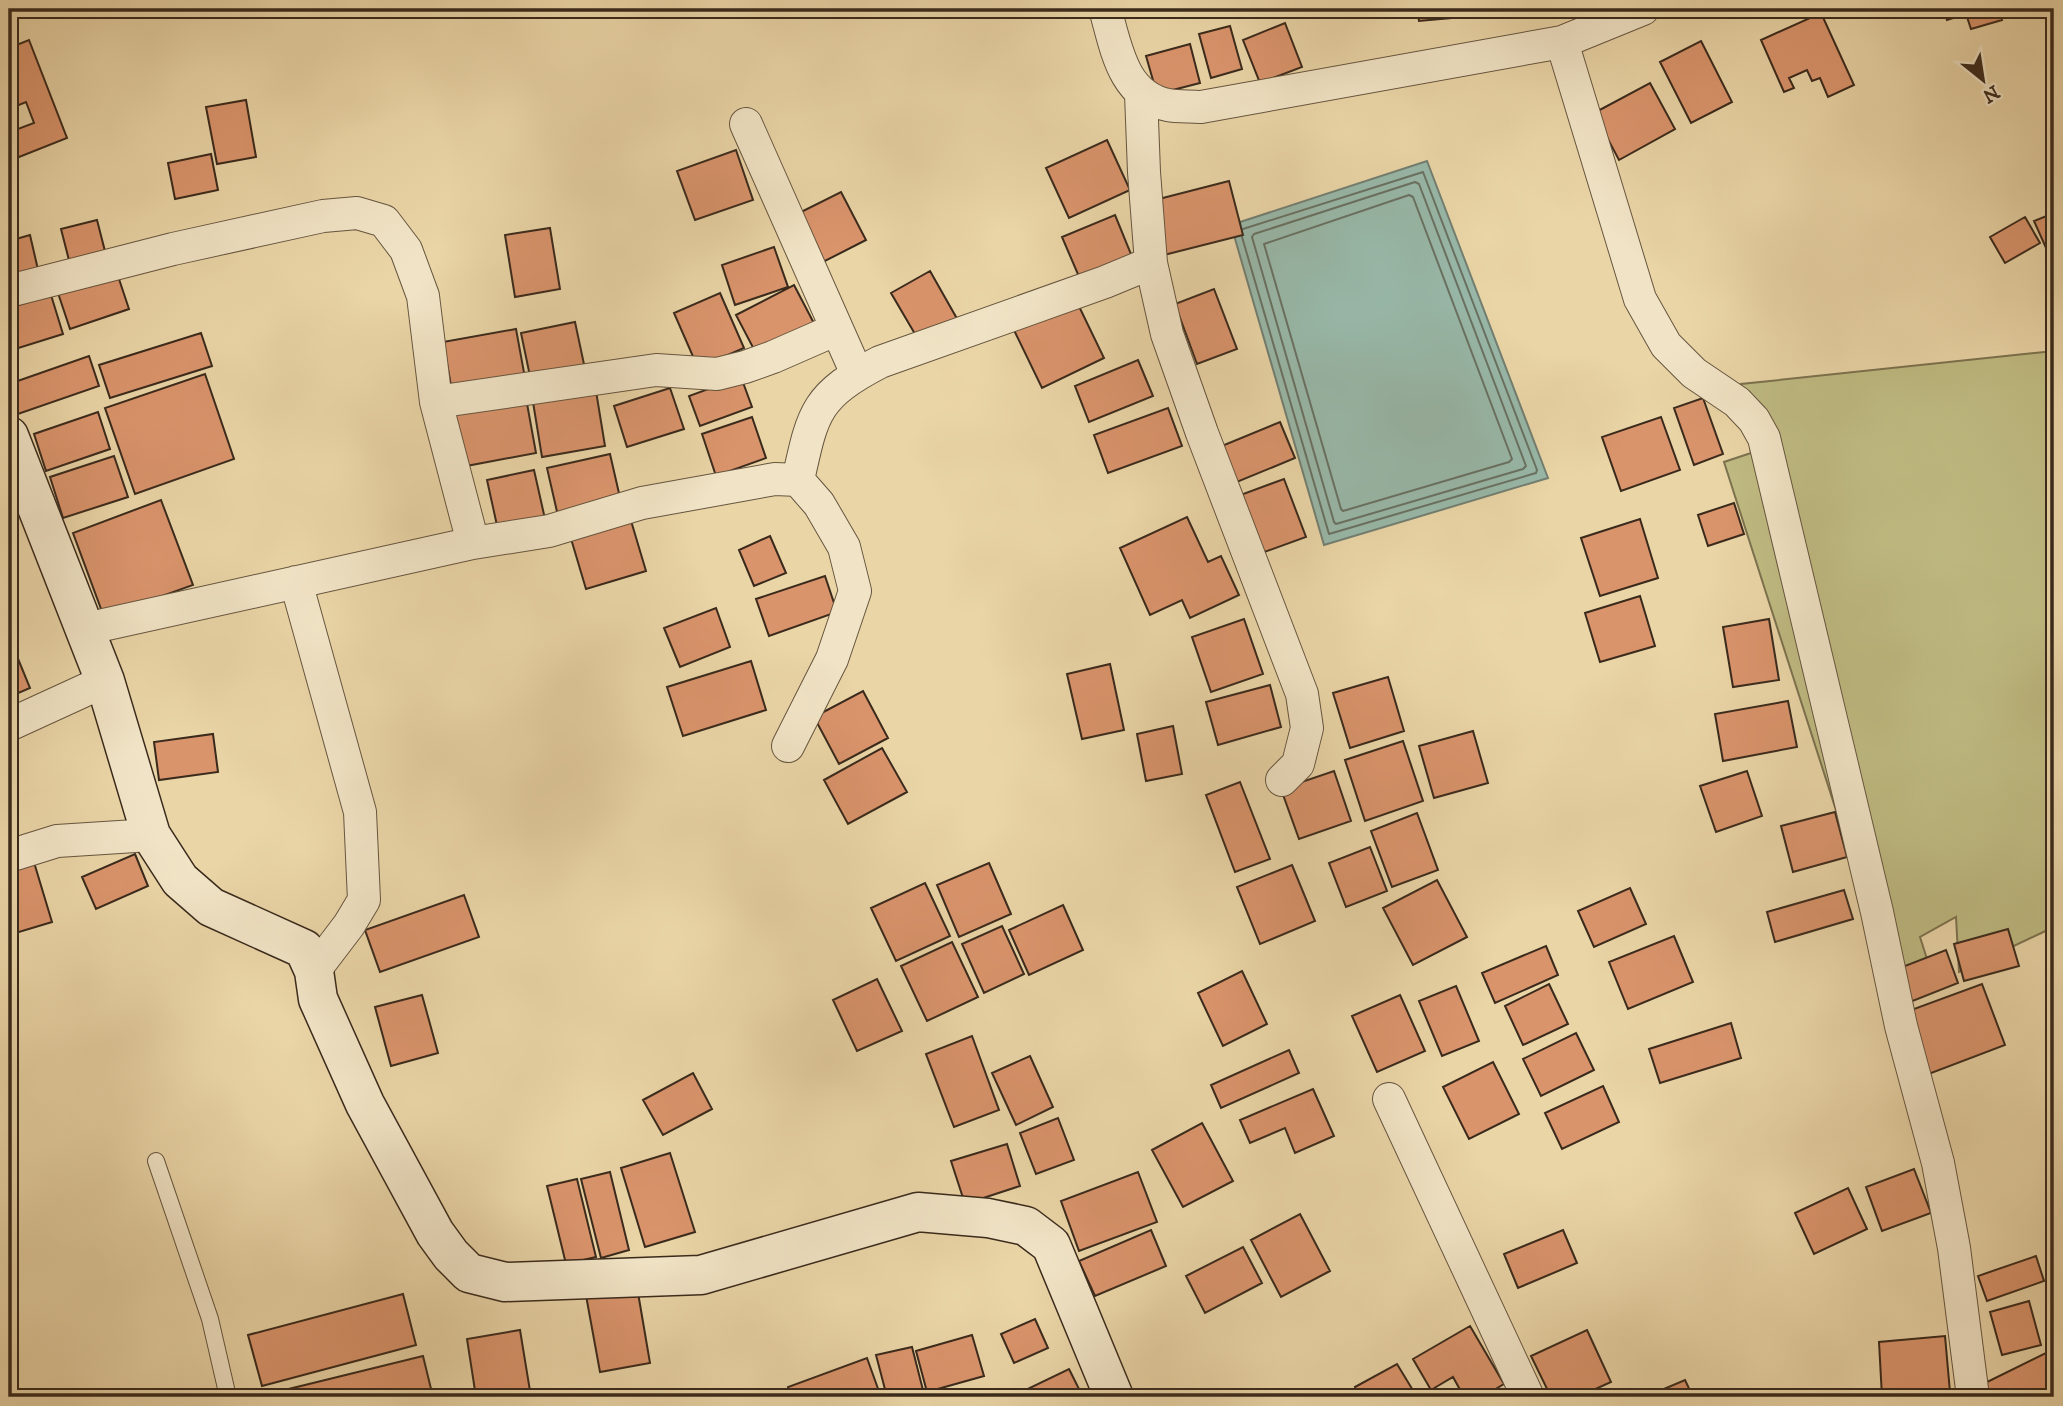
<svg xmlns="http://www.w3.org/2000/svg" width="2063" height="1406" viewBox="0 0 2063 1406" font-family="'IM FELL DW Pica',serif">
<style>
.green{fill:#bfbb82;stroke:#7c724f;stroke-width:2}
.water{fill:#98b8a9;stroke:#727f71;stroke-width:2}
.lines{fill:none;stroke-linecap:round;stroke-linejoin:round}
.shore{stroke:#697162;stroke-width:2}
.building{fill:#da946c;stroke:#3a2a1c;stroke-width:2}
.lane-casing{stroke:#66553f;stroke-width:18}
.street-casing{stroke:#66553f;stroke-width:34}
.secondary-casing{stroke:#3a2a1c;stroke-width:41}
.lane{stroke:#f1e4c6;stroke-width:16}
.street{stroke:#f1e4c6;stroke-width:32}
.secondary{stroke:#f1e4c6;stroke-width:38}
</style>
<rect width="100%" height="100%" fill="#ead5a7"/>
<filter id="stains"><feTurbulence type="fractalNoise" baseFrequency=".00286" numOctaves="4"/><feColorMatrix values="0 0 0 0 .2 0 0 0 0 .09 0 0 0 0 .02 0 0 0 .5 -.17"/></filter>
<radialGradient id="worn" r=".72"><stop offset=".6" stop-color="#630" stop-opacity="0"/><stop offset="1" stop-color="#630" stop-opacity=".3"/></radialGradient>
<path class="green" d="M2054,351V927L1959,972L1956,917L1920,937L1935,984L1897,987L1879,944L1724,462L1751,453L1741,384Z"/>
<path class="water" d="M1427,161L1548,478L1324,545L1231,225Z"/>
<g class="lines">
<path class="shore" d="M1415,182L1419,184L1526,466L1523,469L1336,524L1334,522L1252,237L1254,234Z
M1409,195L1413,197L1512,459L1509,462L1343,511L1341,509L1264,244Z
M1242,237L1329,534L1536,473L1537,470L1423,172L1243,229"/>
</g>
<path class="building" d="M704,9H889L704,11Z
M1417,9H1542V10L1419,21Z
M1944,9H1998L2002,20L1971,29L1966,14L1947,20Z
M1821,13L1854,85L1828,97L1820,78L1812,81L1807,70L1789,78L1794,88L1784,92L1761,40Z
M1285,23L1302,67L1260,83L1243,40Z
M1230,26L1242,69L1211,78L1199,34Z
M29,40L67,138L9,161V130L10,132L34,123L26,102L9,109V48Z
M1701,41L1732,102L1691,123L1660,62Z
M1190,44L1200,83L1157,94L1146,56Z
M1650,83L1675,129L1619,160L1594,113Z
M246,100L256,157L217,164L206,107Z
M1107,140L1130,190L1069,218L1046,168Z
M736,150L753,200L695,220L677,171Z
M211,154L218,190L175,199L168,163Z
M1229,181L1243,235L1164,255L1151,201Z
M841,192L866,240L819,264L795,215Z
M2054,213V244L2046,248L2034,221Z
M1115,215L1135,264L1083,286L1062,237Z
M2025,217L2040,243L2005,263L1990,237Z
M97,220L107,259L71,268L61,229Z
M550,228L560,289L515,297L505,235Z
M30,235L39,274L9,281V241Z
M774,247L788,287L735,305L722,265Z
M930,271L960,324L922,346L891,293Z
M117,273L129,309L70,329L58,293Z
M794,285L817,329L759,359L736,315Z
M1214,289L1237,349L1197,364L1175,304Z
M720,293L744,348L698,368L674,313Z
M51,295L63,334L9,351V308Z
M1074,296L1104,358L1042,388L1012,326Z
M575,322L585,369L531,381L521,333Z
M516,329L525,378L452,391L443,342Z
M201,333L212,366L110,398L99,365Z
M89,356L99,386L15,415L9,395V384Z
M1138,360L1153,396L1089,422L1075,386Z
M205,374L234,459L135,494L105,408Z
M741,377L752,407L700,426L689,396Z
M595,385L605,446L542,457L532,396Z
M670,388L684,429L627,447L614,406Z
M526,398L536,453L461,467L452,412Z
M1703,398L1723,454L1694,465L1674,408Z
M1168,408L1182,446L1108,473L1094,435Z
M98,412L110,449L46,471L34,434Z
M752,417L766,458L716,476L702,434Z
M1661,417L1680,470L1621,491L1602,437Z
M1280,422L1295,458L1227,486L1212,450Z
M610,454L621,502L558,516L547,468Z
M114,456L128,497L63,518L50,477Z
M534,470L545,519L498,530L487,480Z
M1284,479L1306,537L1256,555L1235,497Z
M161,500L193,585L104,617L73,533Z
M1734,503L1744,534L1708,546L1698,515Z
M629,514L646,571L586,589L569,532Z
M1187,517L1208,562L1221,556L1239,595L1190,618L1182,600L1150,615L1120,548Z
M1640,519L1658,578L1600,596L1581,538Z
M770,536L786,573L754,586L739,550Z
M825,576L837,612L769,636L756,599Z
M1640,596L1655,646L1600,662L1585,613Z
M716,608L730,647L680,667L664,628Z
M1244,619L1263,674L1211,692L1192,637Z
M1769,619L1779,680L1733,687L1723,627Z
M14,649L30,688L9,697V651Z
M751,661L766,710L683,736L667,687Z
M1110,664L1124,730L1082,739L1067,674Z
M1388,677L1404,731L1350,748L1333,693Z
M1270,685L1281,727L1218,745L1206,702Z
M863,691L888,738L839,764L814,717Z
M1788,701L1797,747L1723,761L1715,714Z
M1173,726L1182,774L1146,781L1137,734Z
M1473,731L1488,783L1434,798L1419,746Z
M213,734L218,772L159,780L154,742Z
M1403,741L1423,801L1365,821L1345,760Z
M882,748L907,792L848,824L824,780Z
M1334,771L1351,821L1299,839L1281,789Z
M1747,771L1762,816L1716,832L1700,786Z
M1240,782L1270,859L1235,872L1206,795Z
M1835,812L1847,857L1793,872L1781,826Z
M1417,813L1438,870L1392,887L1371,831Z
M1370,847L1387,891L1346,907L1329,863Z
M135,854L148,886L96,909L82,877Z
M33,859L52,922L9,935V866Z
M989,863L1011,914L959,937L937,885Z
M1292,865L1315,921L1260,944L1237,887Z
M1437,880L1467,937L1413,965L1383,908Z
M925,883L950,936L896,961L871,908Z
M1630,888L1646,924L1594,947L1578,911Z
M1844,890L1853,919L1775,942L1767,912Z
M464,895L479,937L380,972L365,930Z
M1063,905L1083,950L1029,975L1009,930Z
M1002,926L1024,974L984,993L962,944Z
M2008,929L2019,966L1964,981L1954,944Z
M1674,936L1693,982L1628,1009L1609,962Z
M952,942L978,997L927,1021L901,966Z
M1546,946L1558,975L1495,1003L1482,973Z
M1946,950L1958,983L1905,1004L1892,971Z
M1242,971L1267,1024L1223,1046L1198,993Z
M877,979L902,1031L857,1051L833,1000Z
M1549,984L1568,1024L1523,1045L1505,1006Z
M1982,984L2005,1045L1926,1075L1903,1013Z
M1456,986L1479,1041L1442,1056L1419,1001Z
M422,995L438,1053L391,1066L375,1007Z
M1400,995L1425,1051L1377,1072L1352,1016Z
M1731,1023L1741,1058L1660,1083L1649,1049Z
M1576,1033L1594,1070L1541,1096L1523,1059Z
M972,1036L999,1110L954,1127L926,1054Z
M1289,1050L1299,1073L1221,1108L1211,1085Z
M1030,1056L1053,1107L1016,1125L992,1073Z
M1493,1062L1519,1114L1469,1139L1443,1087Z
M693,1073L712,1109L663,1135L643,1100Z
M1603,1086L1619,1122L1562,1149L1545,1113Z
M1313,1089L1334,1136L1295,1153L1285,1128L1250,1143L1240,1120Z
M1058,1118L1074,1160L1036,1174L1020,1133Z
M1202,1123L1233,1181L1183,1207L1152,1150Z
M1007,1144L1020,1186L965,1204L951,1161Z
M670,1153L695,1232L645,1247L621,1168Z
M1914,1169L1931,1213L1882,1231L1866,1187Z
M610,1172L629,1250L601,1258L581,1179Z
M1138,1172L1157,1222L1079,1251L1061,1201Z
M577,1179L596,1257L566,1264L547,1186Z
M1848,1188L1867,1229L1814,1254L1795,1213Z
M1300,1214L1330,1271L1281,1297L1251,1240Z
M1151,1230L1166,1266L1095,1296L1079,1261Z
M1563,1230L1577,1263L1518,1288L1504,1254Z
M1243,1247L1262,1283L1205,1313L1186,1276Z
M2036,1256L2044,1281L1987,1301L1978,1276Z
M636,1281L650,1363L600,1372L585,1290Z
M403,1294L416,1345L262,1386L248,1335Z
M2029,1301L2041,1345L2002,1355L1990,1312Z
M1035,1319L1048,1348L1014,1363L1001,1334Z
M1470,1326L1504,1384L1482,1397H1464L1453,1377L1431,1390L1413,1359Z
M520,1330L531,1397H476L467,1339Z
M1587,1330L1611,1382L1578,1397H1551L1531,1356Z
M972,1335L984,1376L927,1392L916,1351Z
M1945,1336L1950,1392L1882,1397L1879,1342Z
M912,1347L923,1390L897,1397H887L876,1355Z
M2054,1349V1397H1987L1981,1385Z
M423,1356L433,1397H256Z
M867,1358L881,1397H791L788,1387Z
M1397,1364L1417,1397H1360L1355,1387Z
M1069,1369L1083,1397H1011Z
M1685,1380L1693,1397H1645Z"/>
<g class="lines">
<g class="lane-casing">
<path id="lane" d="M156,1161L210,1319L228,1397"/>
</g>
<g class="street-casing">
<path id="street" d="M1105,9C1116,46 1122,96 1168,105C1178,107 1190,106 1201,107L1562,42
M1643,9L1562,42L1640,299L1666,345L1694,373L1737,402L1754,420L1764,438L1877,912L1901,1026L1938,1163L1954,1248L1973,1397
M1141,94L1144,172L1151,263L1167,334L1202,433L1302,694L1307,728L1298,764L1282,780
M746,124L857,374
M9,291L173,249L323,216L357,213L384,221L406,250L423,296L436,402L473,543L549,531L642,503L775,479L798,480L819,504L844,547L855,591L832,659L788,746
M436,402L656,370L717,374L745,367L773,357L837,329
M798,480C813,412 815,396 880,362L1105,282L1151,263
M296,582L360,812L364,900L349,925L314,971
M85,629L473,543
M9,725L105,681
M9,856L57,841L151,835
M1389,1099L1528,1397"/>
</g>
<g class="secondary-casing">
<path id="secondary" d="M9,436L105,681L151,835L180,880L211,907L304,949L314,971L318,999L365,1104L435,1233L451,1255L469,1273L505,1282L701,1275L918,1212L988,1218L1026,1226L1051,1245L1114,1397"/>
</g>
<use href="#lane" class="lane"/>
<use href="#street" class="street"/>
<use href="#secondary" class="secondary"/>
</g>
<rect width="2063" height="1406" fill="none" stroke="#ead5a7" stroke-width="35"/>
<rect x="10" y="10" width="2042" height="1385" fill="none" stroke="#3a2a1c" stroke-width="3.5"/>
<rect x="18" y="18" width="2028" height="1371" fill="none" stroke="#3a2a1c" stroke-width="2"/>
<g transform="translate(1983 80) rotate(150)" stroke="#f1e4c6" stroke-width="5" paint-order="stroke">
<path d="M0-5L12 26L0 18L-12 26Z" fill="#3a2a1c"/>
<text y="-10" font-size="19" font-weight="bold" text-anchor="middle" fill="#3a2a1c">N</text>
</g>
<rect width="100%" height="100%" filter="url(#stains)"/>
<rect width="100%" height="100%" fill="url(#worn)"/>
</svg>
